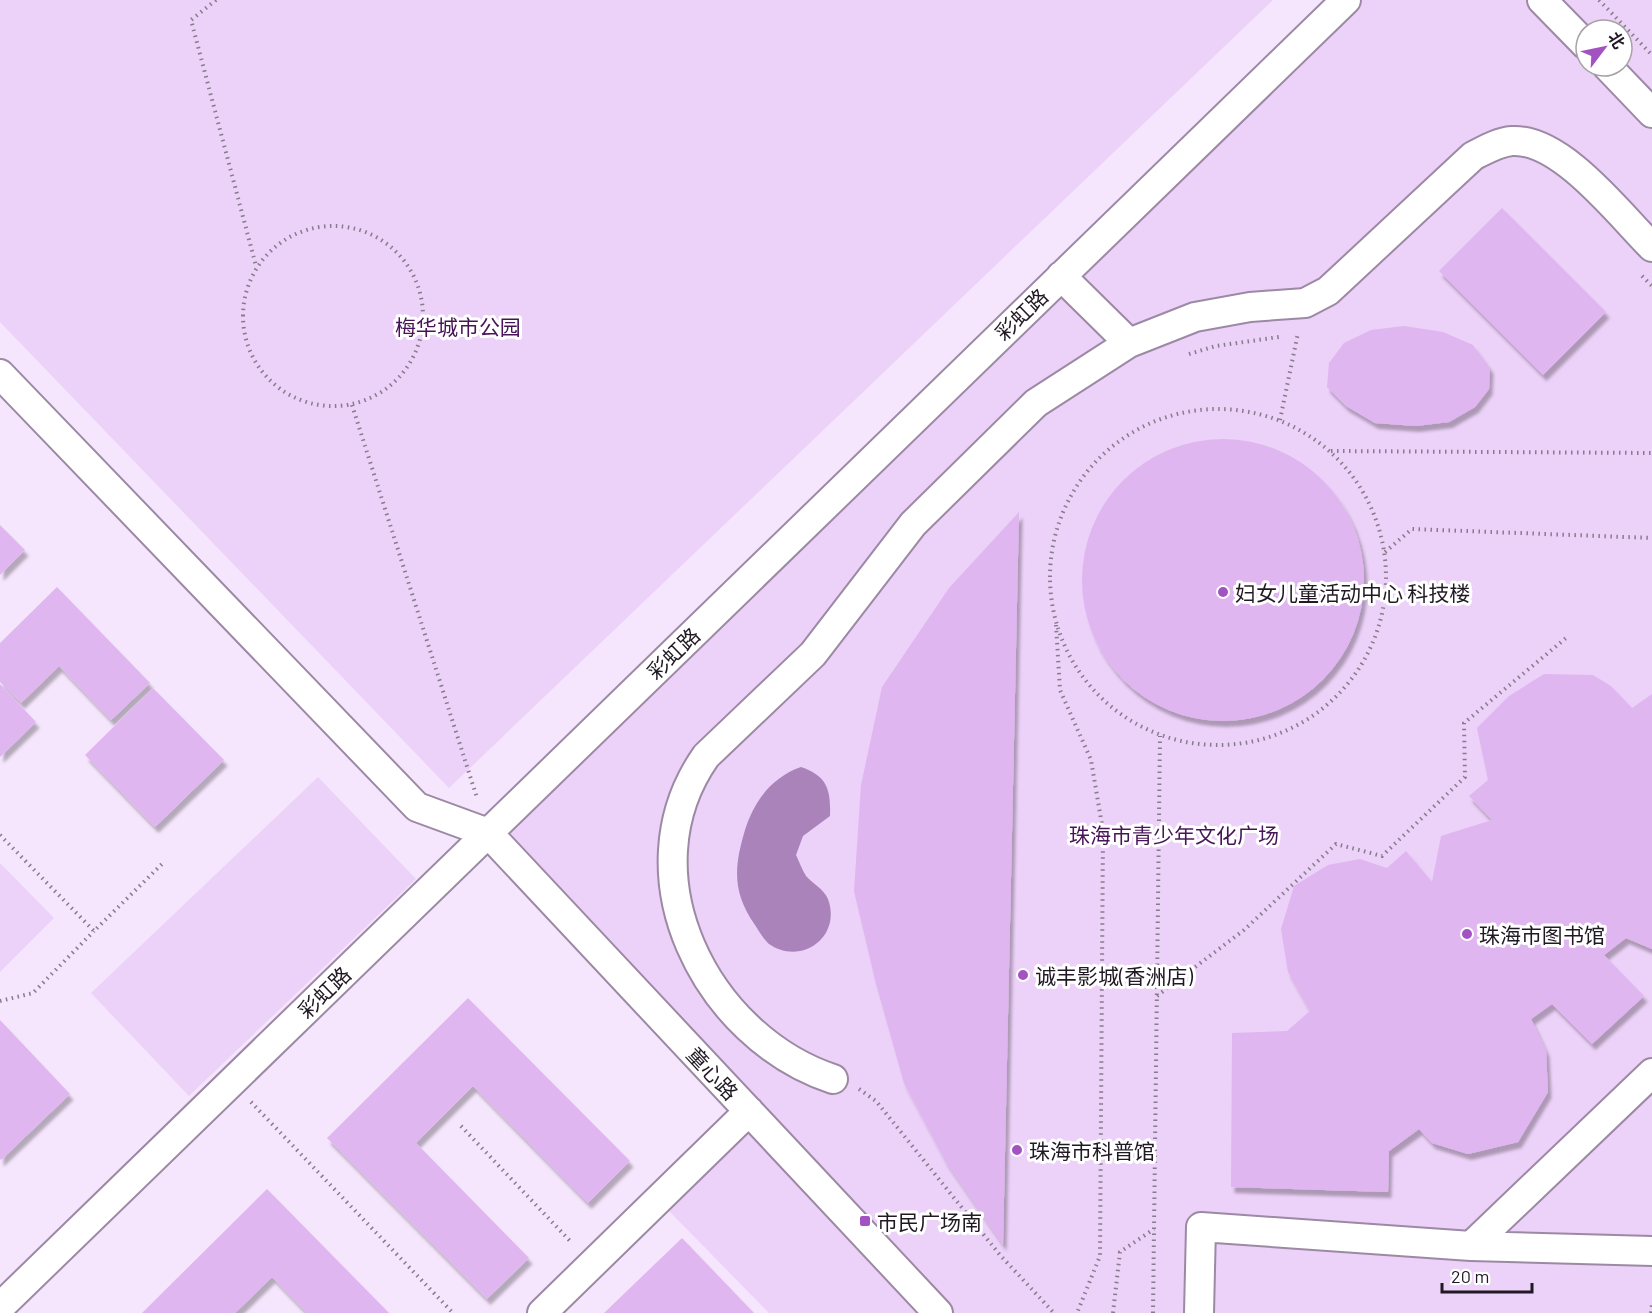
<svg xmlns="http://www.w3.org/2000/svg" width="1652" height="1313" viewBox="0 0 1652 1313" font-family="Barlow,'Noto Sans SC',sans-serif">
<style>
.green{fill:#ecd1f8}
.water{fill:#aa83ba}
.building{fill:#dfb6f0;filter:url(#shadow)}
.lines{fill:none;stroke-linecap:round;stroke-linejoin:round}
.minor-casing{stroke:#9c89a4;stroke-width:32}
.path{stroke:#877c8c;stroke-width:4;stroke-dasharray:1.5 4.5;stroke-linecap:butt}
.minor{stroke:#fff;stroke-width:28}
.poi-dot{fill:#a352c2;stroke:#fff;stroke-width:2}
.labels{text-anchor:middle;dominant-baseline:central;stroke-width:6;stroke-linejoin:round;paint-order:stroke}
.street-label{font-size:21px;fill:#201923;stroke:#fff}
.park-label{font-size:21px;fill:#461457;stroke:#fff}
.poi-label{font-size:21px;fill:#201923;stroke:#fff;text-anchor:start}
</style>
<defs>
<filter id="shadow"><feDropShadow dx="3.5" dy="6" stdDeviation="1.5" flood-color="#0004"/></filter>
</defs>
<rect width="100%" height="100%" fill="#f6e6fd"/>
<path class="green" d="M0,0H1273L449,788L0,322Z
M1348,0H1542L1586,45V66H1606L1652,113V1313H939L489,833Z
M1552,0H1652V102L1622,66V30H1586Z
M318,777L416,879L189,1096L91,993Z
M0,863L54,918L0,972Z
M750,1130L920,1313H769L669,1211Z"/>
<path class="water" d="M801,767C827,776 831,789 830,816L803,836L796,855C799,861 802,870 806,876C813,884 823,888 828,899C842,938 800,966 769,944C764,940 759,931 755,925C732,892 734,867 745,830C754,801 772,777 801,767Z"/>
<path class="building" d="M1502,208L1606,312L1543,375L1439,271Z
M1404,326L1443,332L1473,345L1490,368L1489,389L1475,407L1449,422L1416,426L1375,423L1346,406L1327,387L1329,363L1344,343L1371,330Z
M1082 580a141 141 0 1 1 282 0a141 141 0 1 1-282 0Z
M1019,512L1003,1245L946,1162L904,1083L876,984L854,891L861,785L882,687L949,588Z
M0,525L25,550L0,575Z
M57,587L150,683L111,720L59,666L21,703L0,682V643Z
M1544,674L1593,675L1611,686L1632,708L1652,694V949L1626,938L1604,955L1644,996L1592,1044L1552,1004L1531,1019L1546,1051L1548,1092L1518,1142L1468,1154L1432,1143L1419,1129L1389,1151L1388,1192L1231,1187L1232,1033L1287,1031L1310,1011L1288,972L1281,929L1294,886L1328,865L1360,859L1387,868L1406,851L1432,882L1441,836L1492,820L1469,796L1488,780L1477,728L1509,696Z
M0,684L36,722L0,757Z
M153,688L224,760L155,827L85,755Z
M468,998L630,1161L588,1203L473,1086L416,1143L529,1258L487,1299L327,1138Z
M0,1020L70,1094L1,1160L0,1159Z
M267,1189L389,1313H307L272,1277L235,1313H142Z
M682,1238L754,1313H604Z"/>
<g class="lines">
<g class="minor-casing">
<path id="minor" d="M1542,0L1586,45
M1607,66L1652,113
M1061,276L1129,343
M0,374L417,807L488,833L938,1313
M833,1079C706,1037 623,874 706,756L813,654L913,524L1036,403L1129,343L1195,317L1250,307L1305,303L1328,291L1473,156C1485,150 1498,142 1512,141C1561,138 1619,214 1652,247
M1471,1246L1652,1251
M0,1307L1346,0
M542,1313L749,1111
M1199,1313L1201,1227L1471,1246L1652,1073"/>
</g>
<path class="path" d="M216,0L191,20L256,266
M1599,0L1652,55
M243 316a90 90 0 1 1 180 0a90 90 0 1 1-180 0Z
M1642,276L1652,286
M1189,354L1216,346L1279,337
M352,405L477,798
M1050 577a168 168 0 1 1 336 0a168 168 0 1 1-336 0Z
M1280,420L1298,333
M1331,451L1652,453
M1385,552L1412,529L1652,538
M1056,625L1060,690L1091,760L1103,831L1100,1256L1077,1313
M0,835L94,931L164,862
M1157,996L1244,930L1336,844L1382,856L1465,777L1464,723L1566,638
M0,1001L33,993L94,931
M859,1089L876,1101L1000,1255L1054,1313
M251,1102L453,1313
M461,1126L572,1243
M1113,1313L1120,1252L1154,1229
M1153,1313L1160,736
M1651,1313L1652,1304"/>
<use href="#minor" class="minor"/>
</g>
<g class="poi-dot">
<circle cx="1223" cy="592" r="6"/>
<circle cx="1467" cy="934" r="6"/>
<circle cx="1023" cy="975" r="6"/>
<circle cx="1017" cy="1150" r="6"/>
<rect x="859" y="1215" width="12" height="12" rx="3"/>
</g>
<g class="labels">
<g class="street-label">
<text transform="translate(1021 314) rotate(-44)">彩虹路</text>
<text transform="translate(673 653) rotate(-44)">彩虹路</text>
<text transform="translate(324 992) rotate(-44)">彩虹路</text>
<text transform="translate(713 1073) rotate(47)">童心路</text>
</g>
<g class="park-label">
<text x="458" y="326">梅华城市公园</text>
<text x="1174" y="834">珠海市青少年文化广场</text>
</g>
<g class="poi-label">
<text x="1235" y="592">妇女儿童活动中心 科技楼</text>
<text x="1479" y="934">珠海市图书馆</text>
<text x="1035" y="975">诚丰影城(香洲店)</text>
<text x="1029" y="1150">珠海市科普馆</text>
<text x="877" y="1221">市民广场南</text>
</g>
</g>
<g transform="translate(1604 48) rotate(58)"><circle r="28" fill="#ffffff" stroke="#a6a3a7" stroke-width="1.5"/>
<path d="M0-4.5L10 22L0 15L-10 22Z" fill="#a352c2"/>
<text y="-9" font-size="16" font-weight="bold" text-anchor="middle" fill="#201923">北</text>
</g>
<path d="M1442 1283v9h90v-9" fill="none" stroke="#201923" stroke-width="3"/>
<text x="1451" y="1283" font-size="18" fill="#201923" stroke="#ffffff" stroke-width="4.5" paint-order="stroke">20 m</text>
</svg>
